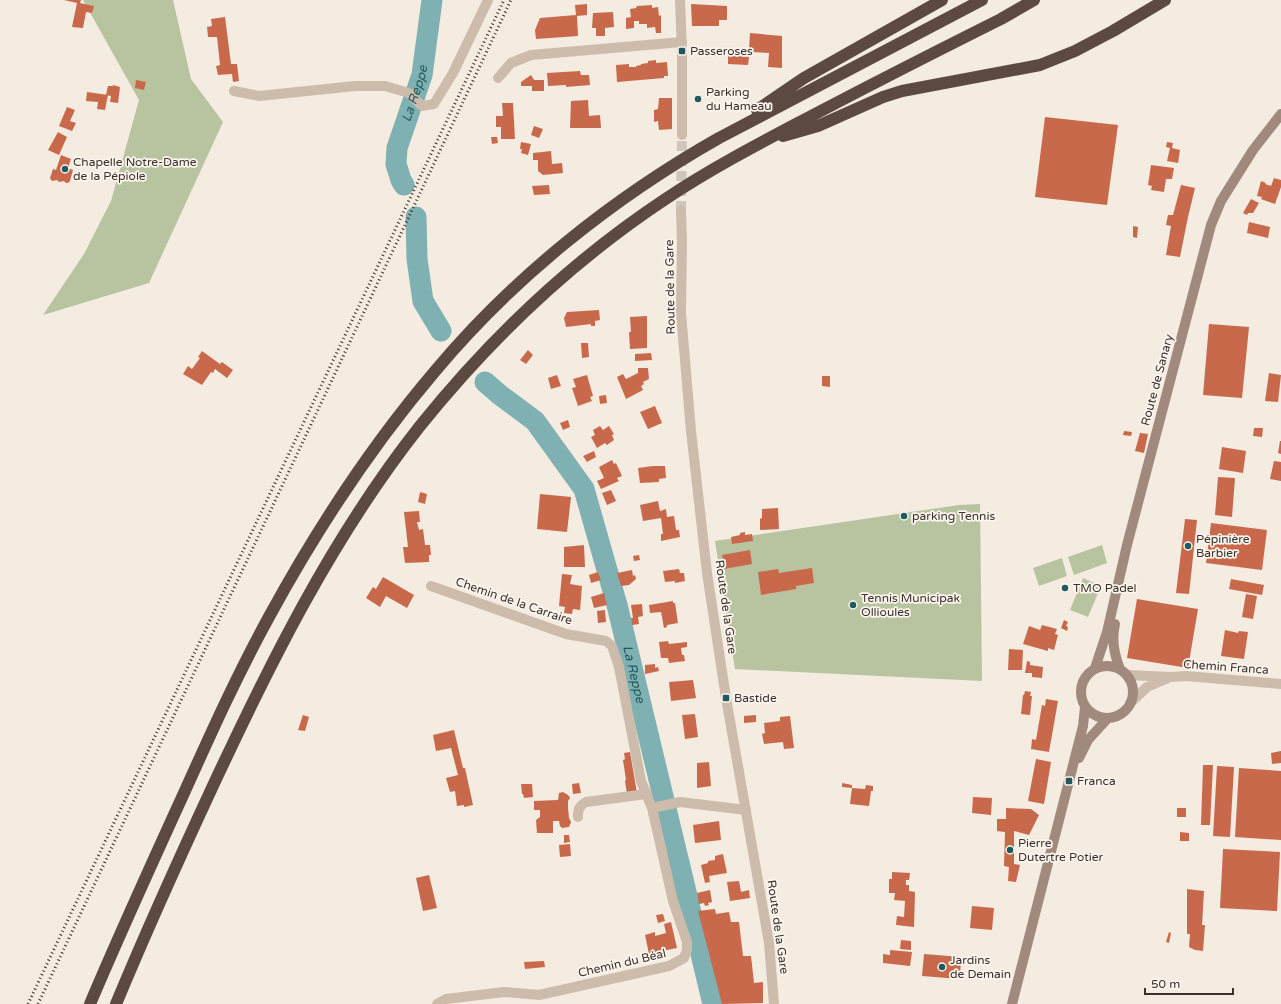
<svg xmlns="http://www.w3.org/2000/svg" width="1281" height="1004" viewBox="0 0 1281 1004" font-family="'Varela Round',sans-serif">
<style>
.green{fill:#b8c4a0}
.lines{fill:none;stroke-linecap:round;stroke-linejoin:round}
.river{stroke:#7fb0b2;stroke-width:21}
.building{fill:#c8694b}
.tertiary-tunnel{stroke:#cfc6bd;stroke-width:10;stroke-dasharray:10 5;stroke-linecap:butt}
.minor{stroke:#cdbbac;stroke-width:10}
.tertiary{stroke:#cdbbac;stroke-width:10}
.secondary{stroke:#a18a7d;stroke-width:10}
.motorway{stroke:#5c4a42;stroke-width:12}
.rail{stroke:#3b302b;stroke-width:3;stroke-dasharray:1 3;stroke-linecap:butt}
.poi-dot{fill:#1f5a5e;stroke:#fbf5ee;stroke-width:1.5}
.labels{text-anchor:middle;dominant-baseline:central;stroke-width:3.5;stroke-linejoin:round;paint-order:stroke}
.poi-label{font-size:12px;fill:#3b302b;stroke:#fbf5ee;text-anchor:start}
.street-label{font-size:12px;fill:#3b302b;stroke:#fbf5ee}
.water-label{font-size:13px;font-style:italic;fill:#1f5a5e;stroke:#fbf5ee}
</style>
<rect width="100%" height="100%" fill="#f4ebe1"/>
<path class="green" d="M83,0H173L191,79L223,122L149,283L43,315L84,254L111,201L139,100Z
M980,504L982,681L735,669L715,541L959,505Z
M1102,545L1107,563L1074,575L1068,557Z
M1062,558L1067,576L1039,586L1033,568Z
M1083,578L1101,586L1088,617L1070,610Z"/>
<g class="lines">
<g class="river">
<path id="s1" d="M404,185L401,180L396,164L397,148L422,75L432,0"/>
<path d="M416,217L417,259L423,301L441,331"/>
<path id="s2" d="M485,382L500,395L535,421L584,489L617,605L713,1004"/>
</g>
</g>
<path class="building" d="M64,0H81L80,3L94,6L92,13L86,12L83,28L72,27L77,3Z
M587,4V15L577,16L578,36L536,39L535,30L540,18L576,15L575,5Z
M691,4L727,6V20H719V26H692Z
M652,5V8L658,7L659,16L661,15V33H656L655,27L647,28V24H639V21H634V28L626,29V18L631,17L630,9L636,8L637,6Z
M613,12L614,27L605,28V36H596V28H592L593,13Z
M225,17L231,64H237L239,81L233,82L232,74L218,75L216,66L220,65L217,37H208L207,27L212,26L211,19Z
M750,33L782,36V68L768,67L769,53L753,52V50H749Z
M728,55L749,57L748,65L728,64Z
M656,60V63L667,62L668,76H664V78L617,82L616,65L629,64V67H636V66L641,65V64L648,63V61Z
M580,71L581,75H589L590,85L566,87V85L548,86L547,73Z
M531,75L534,80H544V91H532V86H521V82Z
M136,80L146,82L144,90L135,88Z
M113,85L120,87L118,103L110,102L111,96L106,95L108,86H113Z
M87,92L108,95L105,110L97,109L98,102L86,101Z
M659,98H672V129L659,130L658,121L654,122V110L658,109Z
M588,100L589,116L600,115L601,128H570L571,101Z
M502,103H513L515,139H501V127H496V116H503Z
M67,107L75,110L70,121L76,123L72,131L59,126Z
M1045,117L1118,125L1107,205L1035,197Z
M534,126L543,129L539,138L531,135Z
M58,132L67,137L59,155L48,150Z
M491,137H497L498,143L492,144Z
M521,142L531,144L528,155L521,153L522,149H520Z
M1167,142L1173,143L1172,148L1180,150L1178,163L1167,161L1170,148L1166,147Z
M551,151L552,164L562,163L563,173L543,175L538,171V160H533V153Z
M61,155L71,159L68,168L73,170L70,181L68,183H66L64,181L59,182L57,180L52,181L50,178L53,169L56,170Z
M1151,165L1174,168L1172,179H1166L1164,192L1151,190L1152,186L1148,185Z
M1274,178L1281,180V187L1275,204L1261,199L1262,197L1257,196L1261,181L1266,183L1265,184L1271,186Z
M549,185L550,194L534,195L532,186Z
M1181,185L1195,188L1188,217L1180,257L1166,255L1171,226L1166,225L1168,215H1173Z
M1251,199L1259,203L1253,213H1248L1247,215L1243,213Z
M1249,222L1270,227L1268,238L1247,233Z
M1133,226L1138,227L1137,238L1133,237Z
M599,310L600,320L595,321V326H591V324L566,327L564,318L567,312Z
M647,316V348L630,349L629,332H631L630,317Z
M1209,324L1249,327L1242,398L1203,395Z
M581,343H588L589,357L582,358Z
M528,350L533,355L526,364L520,360Z
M202,351L220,364L222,362L233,370L227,378L215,369L213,373L211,372L202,385L183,374L188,366L192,369L200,358L198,357Z
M651,353L652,360L635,361V354Z
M638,368H648L649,379L643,382L644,384L641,386L643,390L626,399L617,377L623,374L626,379L638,373Z
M1269,373L1281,375L1278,402L1265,401Z
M557,375L561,386L551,389L548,378Z
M587,375L593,396L590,397L592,401L578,406L572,388L576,387L573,379Z
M822,376H830V387L822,386Z
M606,395L607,403L600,404L599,396Z
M655,406L662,423L648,429L640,412Z
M568,420L570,427L563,430L560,423Z
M600,426L603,430L609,426L614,434L612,435L614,440L607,445L605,443L597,448L591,437L595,435L593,430Z
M1254,428H1263L1262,437L1253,436Z
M1124,431L1132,432L1131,436L1123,435Z
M1140,433L1148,434L1144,453L1135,451Z
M1280,441H1281V454L1278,453Z
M1222,447L1246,451L1243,473L1219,469Z
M594,451L596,457L587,462L583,456Z
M612,460L614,464L616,463L622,476L617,478L619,481L601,489L597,481L604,478L599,467Z
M1274,461L1281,462V481L1270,479Z
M653,466H665L666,478L659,479V482L640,483L638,468Z
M1218,477L1235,478L1232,517L1215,515Z
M611,490L616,501L607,505L602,493Z
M420,492L427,494L425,504L418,502Z
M540,494L571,497L567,532L537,529Z
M658,501L660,511L666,509L667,517L674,516L676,530H679L680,537L661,541V534H663L661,518L643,521L640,505Z
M778,508L779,529L760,530V519L762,518V509Z
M419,511L420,522H417L419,530L423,529L425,545H430L431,555H429V562L405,563L403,547H408L404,512Z
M1185,519L1197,520L1189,594L1176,593Z
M1211,523L1267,530L1262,570L1206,563Z
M745,532V535L752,534L753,541L732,544L731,537L740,535V533Z
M584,545L585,567H564V547Z
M750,550L752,564L724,569L722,555Z
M639,555L640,560L634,561L633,556Z
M812,568L814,583L796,586V589L761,595L758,572L778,569L779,573Z
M679,569L680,573H684L685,581L675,583V581L665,582L663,571Z
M632,570L633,576L635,575L636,579L629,585L621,586L617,573Z
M598,572L601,580L591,583L589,575Z
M562,574L572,575L570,584L582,586L580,610L573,609L572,614L564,613L565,607L559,606Z
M383,577L414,595L407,608L386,596L380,607L366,598L373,587L376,589Z
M1231,579L1264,585L1262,595L1229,589Z
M604,593L607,605L594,608L591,597Z
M1246,594L1257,596L1253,619L1242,617Z
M1137,599L1198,609L1188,668L1127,658Z
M673,601V603H675L678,623L667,625V627L664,628L661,612L650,613L649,605Z
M642,604L643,616L638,617L639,624L632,625L631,618H633L631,605Z
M605,610L606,622L598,623L597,611Z
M1064,620L1068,622L1066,626L1068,627L1067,631L1061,628Z
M1042,625L1057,629L1055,634L1058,635L1054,650L1048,648V651L1023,644L1029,626L1040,630Z
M1225,630L1238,633L1239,631L1248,632L1244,659L1221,656Z
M668,641L669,644L687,642V647L681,648L682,655H684L685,661L669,663L668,658H661L659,642Z
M1009,649L1023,650L1022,670H1008Z
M1027,661L1030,662V665L1043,667L1042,678L1032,677V673H1025Z
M655,664V668L658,667L659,671L645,674V665Z
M693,680L696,698L671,701L669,682Z
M1025,691L1031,692L1030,696H1032L1030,715L1021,714L1023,695H1024Z
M1046,699L1058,701L1049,752L1031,749L1032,739L1036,740L1042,705L1045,706Z
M695,714L698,737L685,739L682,715Z
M303,715L309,717L305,731L298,730Z
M756,715V722L744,723V716Z
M790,716L794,748L784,749L783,742L764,744L762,734L765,733L764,723L780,721V717Z
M454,730L463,768H465L473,805L464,807V805L457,806L455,791L450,792L446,778L458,775L451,748L436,751L433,735Z
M1281,751V763L1272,764L1271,753Z
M630,752L637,793L627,794L625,781L626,780L623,760L625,759L624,753Z
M1036,759L1051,762L1044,804L1028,801Z
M709,762L711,786L697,788V763Z
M1203,765H1213L1210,825H1201Z
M1217,766L1234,767L1230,837L1213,836Z
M1239,768L1281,771V840L1235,837Z
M579,783L581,793L573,794L572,784Z
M842,783L852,785V788L865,789L866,785L873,786V791H871L869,806L850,804L852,788L842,787Z
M521,784H532L533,797L524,798L523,794H522Z
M563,792L568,795L570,798L568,801V808L569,818L571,822L569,827L562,828L560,826L559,821H553V833H537L536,820L540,817V810H534V801L558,800L559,793Z
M973,797L992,798L991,815L972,813Z
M1006,808L1031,809L1039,815L1029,835L1014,831V864L1020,865L1016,882L1008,881L1009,867L1004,866L1005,832L997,831V819H1006Z
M1177,808H1186V817H1177Z
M719,821L721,840L695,843L693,825Z
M1180,832L1189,833V841H1180Z
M564,835H569L570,842L564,843Z
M570,844L571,856L560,857L559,845Z
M1223,849L1280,852L1277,911L1220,908Z
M723,854L727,873L709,876L710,882L705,883L701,865L708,863V861L715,860V856Z
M892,872L910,873L909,880H906V885H909V891L915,892L914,927L896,925L897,916L904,917L905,901L894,900L895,893H889V879H892Z
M429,875L437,908L423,911L416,878Z
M739,881L741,892L749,890L750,898L730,901L727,882Z
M1187,889L1204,891L1202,925H1205L1203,951L1195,950L1189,947L1190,934H1187Z
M710,890L712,902L708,903L709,905L705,906L704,903L699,904L697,893Z
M972,906L994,908L992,930L970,928Z
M715,909L716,914L729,912L731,922H739L743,956H751L754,983L763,982V1003L722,1004L698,911Z
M663,914L665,921L658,923L656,915Z
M671,922L677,948L662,951L663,957L653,959L651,954H649L645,935L655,932V936L666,933L664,924Z
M1169,932L1171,933L1169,943L1166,942Z
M901,940L911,941V950L900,949Z
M890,950L912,952L910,966L883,963V954L890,955Z
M924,954L961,957L960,979L922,976Z
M544,961L545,967L525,969L524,962Z"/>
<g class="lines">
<path class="tertiary-tunnel" d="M681,211L682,135"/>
<path class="minor" d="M498,78L511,63L531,55L682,42
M234,91L259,96L355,86H385L409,93L422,106L434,104L453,73L488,0
M431,586L566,634L606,641L612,646L619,667L641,781L652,808L673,901L687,942V950L684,958L669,966L539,995L504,992L446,999L437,1004
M1127,675L1170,677L1186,676L1281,684
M1130,703L1147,687L1166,679
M652,808L680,802L746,810
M578,817C578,809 579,806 586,802L646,794"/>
<path class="tertiary" d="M680,0L682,51V135
M681,211L682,241L681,313L691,431L707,573L726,698L769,943L774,1004"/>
<path class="secondary" d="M1115,624C1111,640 1114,654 1120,669
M1081 692a26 26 0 1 1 52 0a26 26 0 1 1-52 0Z
M1095,668L1107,632L1127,545L1211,225L1221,201L1253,150L1281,114
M1079,758L1088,740L1108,718
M1012,1004L1069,781L1083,726L1085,707"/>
<path class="motorway" d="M757,110L804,78L942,0
M783,136L818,126L883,97L902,91L1040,65L1075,51L1113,31L1165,0
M90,1004C120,933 152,863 184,793C211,733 238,673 270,615C317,529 372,445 436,370C514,277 613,198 719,138L982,0
M116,1004C146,932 178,861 211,790C270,663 333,536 420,426C490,339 573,260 667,198C715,166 766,140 817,113C878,81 939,50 1001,19L1034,0"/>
<path class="rail" d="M28,1004L504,0
M38,1004L511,0"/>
</g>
<g class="poi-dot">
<rect x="678" y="47" width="8" height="8" rx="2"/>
<circle cx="698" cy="99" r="4"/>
<circle cx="65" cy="169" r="4"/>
<circle cx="904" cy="516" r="4"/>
<circle cx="1188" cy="546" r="4"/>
<circle cx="1065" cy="588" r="4"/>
<circle cx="853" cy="605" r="4"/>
<rect x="722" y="694" width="8" height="8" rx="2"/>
<rect x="1065" y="777" width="8" height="8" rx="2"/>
<circle cx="1010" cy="850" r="4"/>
<circle cx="942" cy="967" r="4"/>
</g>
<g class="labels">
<g class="poi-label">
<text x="690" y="51">Passeroses</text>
<text x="706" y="92">Parking<tspan x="706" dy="14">du Hameau</tspan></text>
<text x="73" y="162">Chapelle Notre-Dame<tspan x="73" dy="14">de la Pépiole</tspan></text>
<text x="912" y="516">parking Tennis</text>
<text x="1196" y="539">Pépinière<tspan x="1196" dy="14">Barbier</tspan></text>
<text x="1073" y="588">TMO Padel</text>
<text x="861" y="598">Tennis Municipak<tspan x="861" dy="14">Ollioules</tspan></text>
<text x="734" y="698">Bastide</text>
<text x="1077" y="781">Franca</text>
<text x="1018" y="843">Pierre<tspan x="1018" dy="14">Dutertre Potier</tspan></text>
<text x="950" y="960">Jardins<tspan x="950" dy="14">de Demain</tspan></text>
</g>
<g class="street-label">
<text transform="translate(670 287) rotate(-91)">Route de la Gare</text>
<text transform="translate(1157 380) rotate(-75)">Route de Sanary</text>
<text transform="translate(514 601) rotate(19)">Chemin de la Carraire</text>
<text transform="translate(726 607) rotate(82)">Route de la Gare</text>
<text transform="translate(1226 667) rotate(4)">Chemin Franca</text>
<text transform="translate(778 927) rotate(82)">Route de la Gare</text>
<text transform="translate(622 963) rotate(-13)">Chemin du Béal</text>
</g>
<g class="water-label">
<text stroke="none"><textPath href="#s1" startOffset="96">La Reppe</textPath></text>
<text stroke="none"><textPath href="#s2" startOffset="339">La Reppe</textPath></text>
</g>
</g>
<path d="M1145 988v6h88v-6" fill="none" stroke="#3b302b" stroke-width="2"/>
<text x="1151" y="988" font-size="12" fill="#3b302b" stroke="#fbf5ee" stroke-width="3" paint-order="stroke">50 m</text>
</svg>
